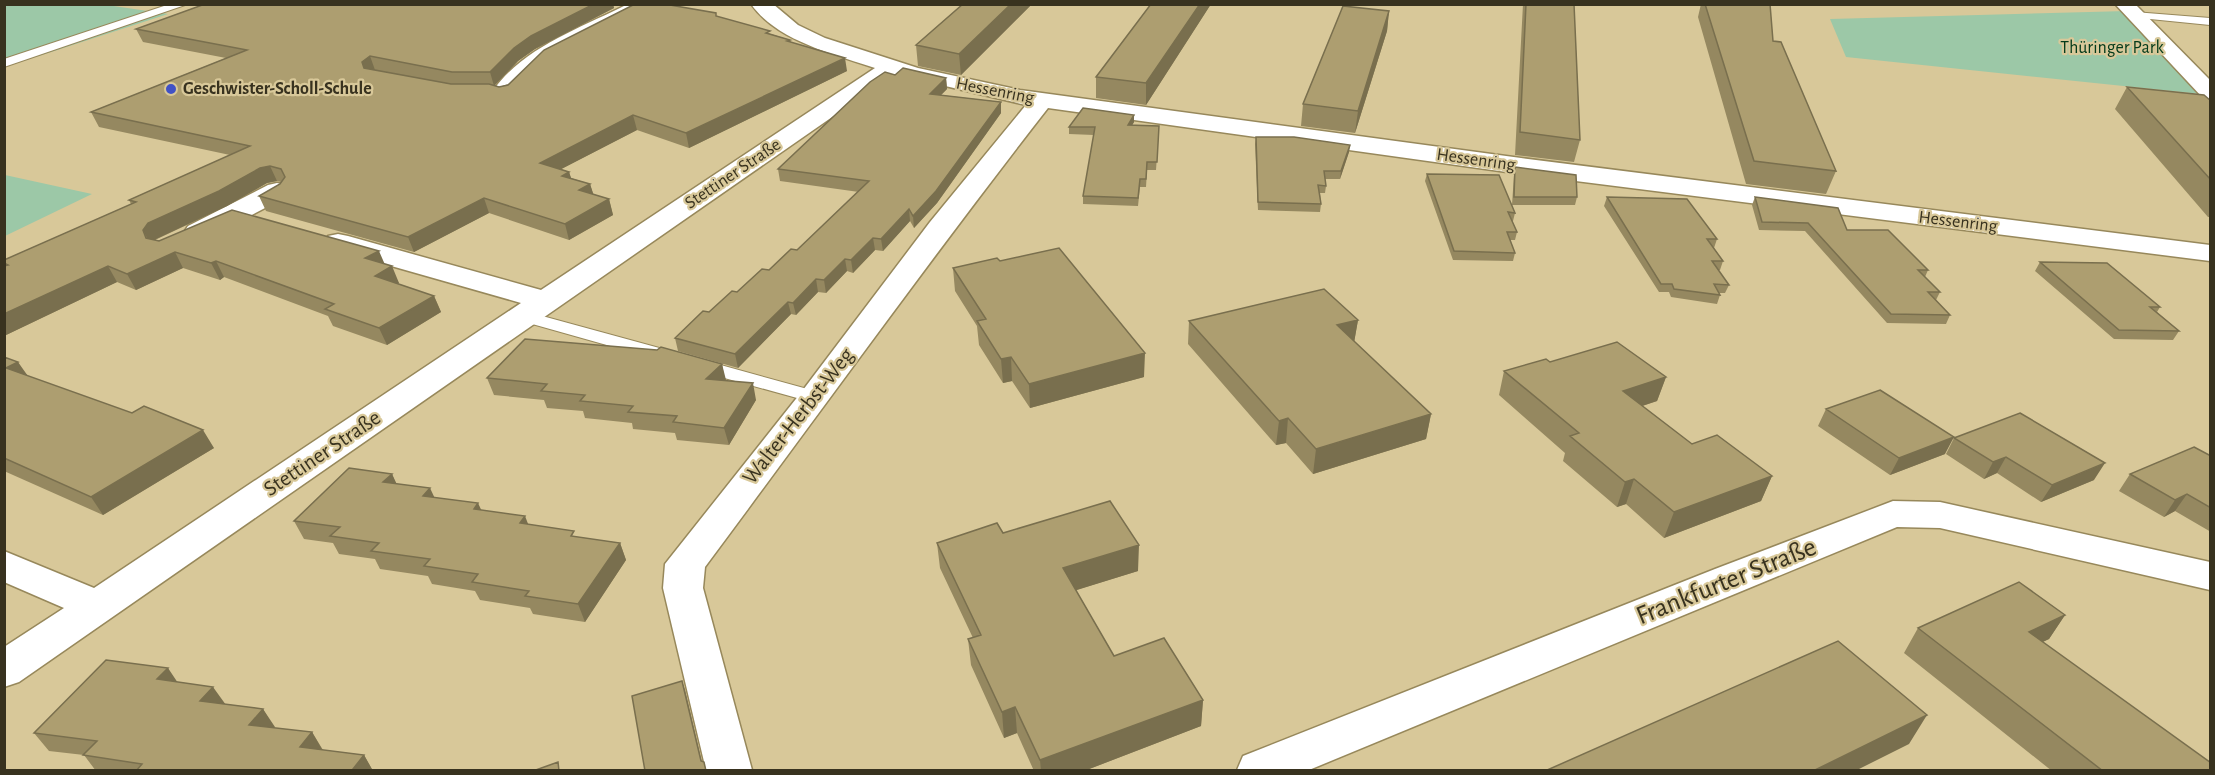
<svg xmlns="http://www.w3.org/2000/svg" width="2215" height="775" viewBox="0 0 2215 775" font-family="'Alegreya Sans',sans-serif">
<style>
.green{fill:#9cc8a7}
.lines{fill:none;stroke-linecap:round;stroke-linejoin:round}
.lane-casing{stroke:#97885b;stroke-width:2}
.street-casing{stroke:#97885b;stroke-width:3}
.lane{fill:#fff;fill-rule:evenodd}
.street{fill:#fff;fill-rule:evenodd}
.wall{fill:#958860}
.shaded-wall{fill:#796f4e}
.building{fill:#ad9e70;stroke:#796f4e;stroke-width:1.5}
.poi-dot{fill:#4152c5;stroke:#d8c899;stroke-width:2}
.labels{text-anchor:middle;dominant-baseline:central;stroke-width:4.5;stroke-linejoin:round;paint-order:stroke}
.far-park-label{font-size:18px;fill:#043b1b;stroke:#d8c899}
.far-poi-label{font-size:18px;font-weight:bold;fill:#38321f;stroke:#d8c899;text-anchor:start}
.far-street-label{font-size:18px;fill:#38321f;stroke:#d8c899}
.street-label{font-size:22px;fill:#38321f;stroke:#d8c899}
.near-street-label{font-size:27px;fill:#38321f;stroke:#d8c899}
</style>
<rect width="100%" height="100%" fill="#d8c899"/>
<path class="green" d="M100,4L168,14L5,67L4,5Z
M2127,11L2210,95L1846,57L1830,19Z
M5,175L92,194L5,236Z"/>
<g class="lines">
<g class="lane-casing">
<path id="lane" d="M170,4H188L4,67V59Z
M2134,12L2210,18V25L2130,17V13Z
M524,311L674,352L676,356L674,360L667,362L518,320L515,316L518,312Z
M699,359L822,393L825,397L822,401L815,403L692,369L689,365L692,361Z"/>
</g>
<g class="street-casing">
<path id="street" d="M628,4H653L651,8L547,61L533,73L511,97L503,99L495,97L492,92C523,47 581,28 628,4Z
M751,4H773L798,25L825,38L918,68L1020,90L1521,158L2210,245V261L1521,174L1048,108C930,259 819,414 705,567L703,588L752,770H706L663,588L665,564L803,390L930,222L1026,105L894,74L19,682L4,687V647L64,608L4,582V551L94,588L521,303L328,248L324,242L328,236L338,234L348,236L541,290L875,68C834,54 777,41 751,4Z
M2115,4H2135L2210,80V99L2202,97Z
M277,183L286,185L290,191L286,197L208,238L198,240L188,238L184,232L188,226L268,185Z
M1893,501L1940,502L2210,562V590L1940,528L1897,527L1309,770H1237L1243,756L1715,569Z"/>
</g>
<use href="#lane" class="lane"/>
<use href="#street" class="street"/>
</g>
<path class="wall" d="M205,4H613L614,8L535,49L518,61L494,86L499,87L716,16L771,34L790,40L791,42L847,71L689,148L637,130L561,169L569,172L571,178L590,184L593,194L609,199L613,215L569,240L489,213L414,252L266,211L259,196L280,184L281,182L277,181L267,183L227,206L155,240L385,264L399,283L397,284L434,296L441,312L387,345L333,326L328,316L224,277L220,280L183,268L136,290L117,282L4,336V260L131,204L129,200L230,155L99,127L91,112L226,58L143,42L136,29Z
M963,4L1031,5L961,75L918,66L916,45Z
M1151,4H1211L1146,105L1096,98V77Z
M1523,4H1574L1580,140L1574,162L1515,155Z
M1701,4H1770L1773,41L1836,171L1826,194L1746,184L1698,17Z
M1389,11L1387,31L1355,133L1301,126L1303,104Z
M895,75L946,78L947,89L941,95L1001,102V113L937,203L914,228L910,221L883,251L875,250L853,273L847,271L826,293L818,292L796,315L791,314L738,368L678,351L675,338L737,292L797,250L859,192L780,181L778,169Z
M2127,87L2211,101V217H2208L2115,109Z
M1134,115V122L1132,125L1159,126L1156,170H1147L1146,187H1140L1138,206L1083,204V196L1094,135L1069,134V127Z
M1256,137L1349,152L1340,179H1325L1326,186L1325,193H1320L1321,204L1320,212L1258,210L1255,144Z
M1515,167L1577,197L1575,205H1512L1515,213L1513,221H1512L1517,232L1515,240H1510L1515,253L1513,261L1453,260L1425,181L1427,174L1512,205L1514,175Z
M1607,197L1717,239L1714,248L1723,261L1720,270H1718L1729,285L1725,293H1719L1720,295L1717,304L1671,297L1669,292H1659L1604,206Z
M1755,197L1847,230L1928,270L1925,277L1940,292L1936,300L1950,315L1946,324L1887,323L1805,231L1759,230L1752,205Z
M1000,261L1144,377L1030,408L1012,381L1003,383L979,345L977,326L955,291L953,268Z
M2040,262L2160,307L2157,312L2179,331L2173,340L2114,339L2035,271Z
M1358,320L1354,342L1431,414L1426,439L1313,474L1286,443L1276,445L1188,344L1189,321Z
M4,357L28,376L214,448L103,515L4,471Z
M1550,362L1666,377L1657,401L1642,406L1692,444L1772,476L1761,501L1664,538L1626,504L1617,507L1563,461L1565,453L1499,395L1504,371Z
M722,364L725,381L756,400L729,445L677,440L675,433L633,429L632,423L585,418L583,411L547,408L544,400L494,395L487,378Z
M1826,409L1945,454L1890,475L1818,426Z
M1954,438L2094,480L2041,502L1997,473L1984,479L1946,454Z
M2211,456V532L2175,511L2164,517L2119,491L2130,474Z
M392,474L396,484L434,497L529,525L576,537L620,543L626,560L585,622L533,614L530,608L480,600L475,591L432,584L428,576L380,569L375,559L339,554L333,543L304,539L294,521Z
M1003,533L1138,571L1076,590L1114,656L1203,700L1201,726L1084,771H1034L1017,733L1004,738L971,665L968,639L973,638L940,568L937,543Z
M2065,615L2049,639L2042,642L2211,771H2052L1904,653L1918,628Z
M178,682L225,704L263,709L274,728L312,732L323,750L364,755L373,771H96L84,755L49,751L34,733Z"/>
<path class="shaded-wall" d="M594,4H613L614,8L535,49L518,61L494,86L490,72L514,48L531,36Z
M1011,4L1031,5L961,75L959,54Z
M1200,4H1211L1146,105V83Z
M1389,11L1387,31L1355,133L1358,111Z
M370,56L375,70L367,75L362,62Z
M845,58L847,71L689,148L686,133Z
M946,78L947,89L931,105L930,94Z
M1001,102V113L937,203L914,228L913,216Z
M633,115L637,130L544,178L540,163Z
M1134,115V122L1128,133V125Z
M1350,145L1349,152L1340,179L1341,171Z
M270,166L277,181L267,183L227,206L156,239L151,246L155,254L143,230L148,223L260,168Z
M569,172L574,187L562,176Z
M590,184L595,199L579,190Z
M484,198L489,213L414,252L408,237Z
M609,199L613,215L569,240L565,224Z
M909,209L910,221L883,251L881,239Z
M873,238L875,250L853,273L851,260Z
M379,251L386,267L365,258Z
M175,252L183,268L136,290L127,274Z
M845,259L847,271L826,293L824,280Z
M216,261L224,277L220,280L211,263Z
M108,266L117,282L4,336V314Z
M392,266L399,283L382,293L375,276Z
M816,279L818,292L796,315L793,303Z
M434,296L441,312L387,345L379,328Z
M788,302L791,314L738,368L735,354Z
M1358,320L1354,343L1337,325Z
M1145,353L1144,377L1030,408L1029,384Z
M1011,357L1012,381L1003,383L1001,359Z
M18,362L30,379L6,368Z
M722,364L726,380L710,396L706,379Z
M1666,377L1657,401L1615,415L1623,391Z
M753,383L756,400L729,445L724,428Z
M1431,414L1426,439L1313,474L1316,449Z
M1288,418L1286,443L1276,445L1279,421Z
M203,430L214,448L103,515L91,497Z
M1954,437L1945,454L1890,475L1899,458Z
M2006,457L1997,473L1984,479L1993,462Z
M2105,463L2094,480L2041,502L2052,485Z
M392,474L400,491L383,482Z
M1772,476L1761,501L1664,538L1674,512Z
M1634,479L1626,504L1617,507L1625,482Z
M430,488L438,505L423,496Z
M2187,494L2175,511L2164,517L2175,500Z
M478,503L486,520L474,509Z
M525,516L532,534L520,523Z
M620,543L626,560L585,622L578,604Z
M1139,545L1138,571L1064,594L1063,568Z
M2065,615L2049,639L2012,657L2029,632Z
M168,668L180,686L157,679Z
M682,681L685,690L704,771L701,761Z
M213,687L226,705L200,701Z
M1203,700L1201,726L1084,771H1041L1040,760Z
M1015,707L1017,733L1004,738L1002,712Z
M263,709L275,727L261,743L249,725Z
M1927,715L1909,744L1855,771H1813Z
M312,732L323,751L300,747Z
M364,755L373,771H354L353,769Z"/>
<path class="building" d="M205,4H594L531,36L514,48L490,72H452L370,56L362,62L364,68L451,84H489L499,87L508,85L544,50L635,4H664L716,13V16L770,31L766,33L790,40L787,41L845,58L686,133L633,115L540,163L569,172L562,176L590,184L579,190L609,199L565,224L484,198L408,237L259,196L280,184L285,177L281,169L270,166L260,168L219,191L148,223L143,230L146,238L159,241L232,210L379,251L365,258L392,266L375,276L434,296L379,328L325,309L334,304L216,261L211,263L175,252L127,274L108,266L4,314V266L8,265L4,263V260L136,202L129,200L250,146L91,112L247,50L136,29Z
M963,4H1011L959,54L916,45Z
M1151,4H1200L1146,83L1096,77Z
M1526,4H1574L1580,140L1520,132Z
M1705,4H1770L1773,41L1781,42L1836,171L1754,161Z
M1343,6L1389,11L1358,111L1303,104Z
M903,68L946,78L930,94L1001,102L936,191L913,216L909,209L881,239L873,238L851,260L845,259L824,280L816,279L793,303L788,302L735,354L675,338L703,311L709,312L732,291L737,292L762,269L769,270L791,249L797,250L869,181L778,169L870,82L885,72L895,75Z
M2127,87L2204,95L2211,101V180Z
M1083,108L1134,115L1128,125L1159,126L1157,162H1147L1146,179H1140L1138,198L1083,196L1095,127H1069Z
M1256,137H1294L1350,145L1341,171H1324L1326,186L1318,185L1321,204L1258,202Z
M1515,167L1576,175L1577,197H1514Z
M1427,174L1499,175L1515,213L1508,212L1517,232H1507L1515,253L1454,251Z
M1607,197L1687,199L1717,239H1707L1723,261H1712L1729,285L1714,284L1720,295L1674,289L1672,284H1661Z
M1755,197L1838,208L1847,230H1888L1928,270H1918L1940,292H1928L1950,315L1891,314L1808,223L1762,222Z
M1059,248L1145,353L1029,384L1011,357L1001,359L977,321L986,319L953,268L997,258L1000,261Z
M2040,262L2107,263L2160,307H2150L2179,331L2119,330Z
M1324,289L1358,320L1337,325L1431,414L1316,449L1288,418L1279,421L1189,321Z
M525,339L657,350L661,347L722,364L706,379L753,383L724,428L673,422L677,416L628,412L633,406L580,401L585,395L541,391L547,384L487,378Z
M1617,342L1666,377L1623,391L1692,444L1717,435L1772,476L1674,512L1634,479L1625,482L1570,436L1579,433L1504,371L1546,359L1550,362Z
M4,357L18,362L6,368L132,413L144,406L203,430L91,497L4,458Z
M1880,390L1954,437L1899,458L1826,409Z
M2020,413L2105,463L2052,485L2006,457L1993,462L1954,438Z
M2194,447L2211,456V508L2187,494L2175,500L2130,474Z
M349,468L392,474L383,482L430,488L423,496L478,503L474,509L525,516L520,523L574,531L571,536L620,543L578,604L525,596L529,591L472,582L478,574L424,566L430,559L371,551L379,543L330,536L340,527L294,521Z
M1110,501L1139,545L1063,568L1114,656L1164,638L1203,700L1040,760L1015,707L1002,712L968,639L981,635L937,543L997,523L1003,533Z
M2019,582L2065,615L2029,632L2211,763V771H2103L1918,628Z
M1838,641L1927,715L1813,771H1545Z
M106,660L168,668L157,679L213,687L200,701L263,709L249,725L312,732L300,747L364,755L353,769L367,771H136L142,764L83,755L97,741L34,733Z
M682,681L701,761L704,762L706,771H645L632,696Z
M558,762L559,771H533Z"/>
<circle class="poi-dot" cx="171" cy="89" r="6"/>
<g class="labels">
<g class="far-park-label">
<text x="2112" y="48">Thüringer Park</text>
</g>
<g class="far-poi-label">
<text x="183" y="89">Geschwister-Scholl-Schule</text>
</g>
<g class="far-street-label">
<text transform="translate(995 91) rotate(11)">Hessenring</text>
<text transform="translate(1476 160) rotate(8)">Hessenring</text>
<text transform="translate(733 174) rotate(-34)">Stettiner Straße</text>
<text transform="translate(1958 222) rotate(7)">Hessenring</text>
</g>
<g class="street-label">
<text transform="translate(798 416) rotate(-52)">Walter-Herbst-Weg</text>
<text transform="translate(322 453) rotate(-34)">Stettiner Straße</text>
</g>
<g class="near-street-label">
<text transform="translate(1726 581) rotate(-22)">Frankfurter Straße</text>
</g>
</g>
<rect width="2215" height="775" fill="none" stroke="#38321f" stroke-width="12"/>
</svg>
